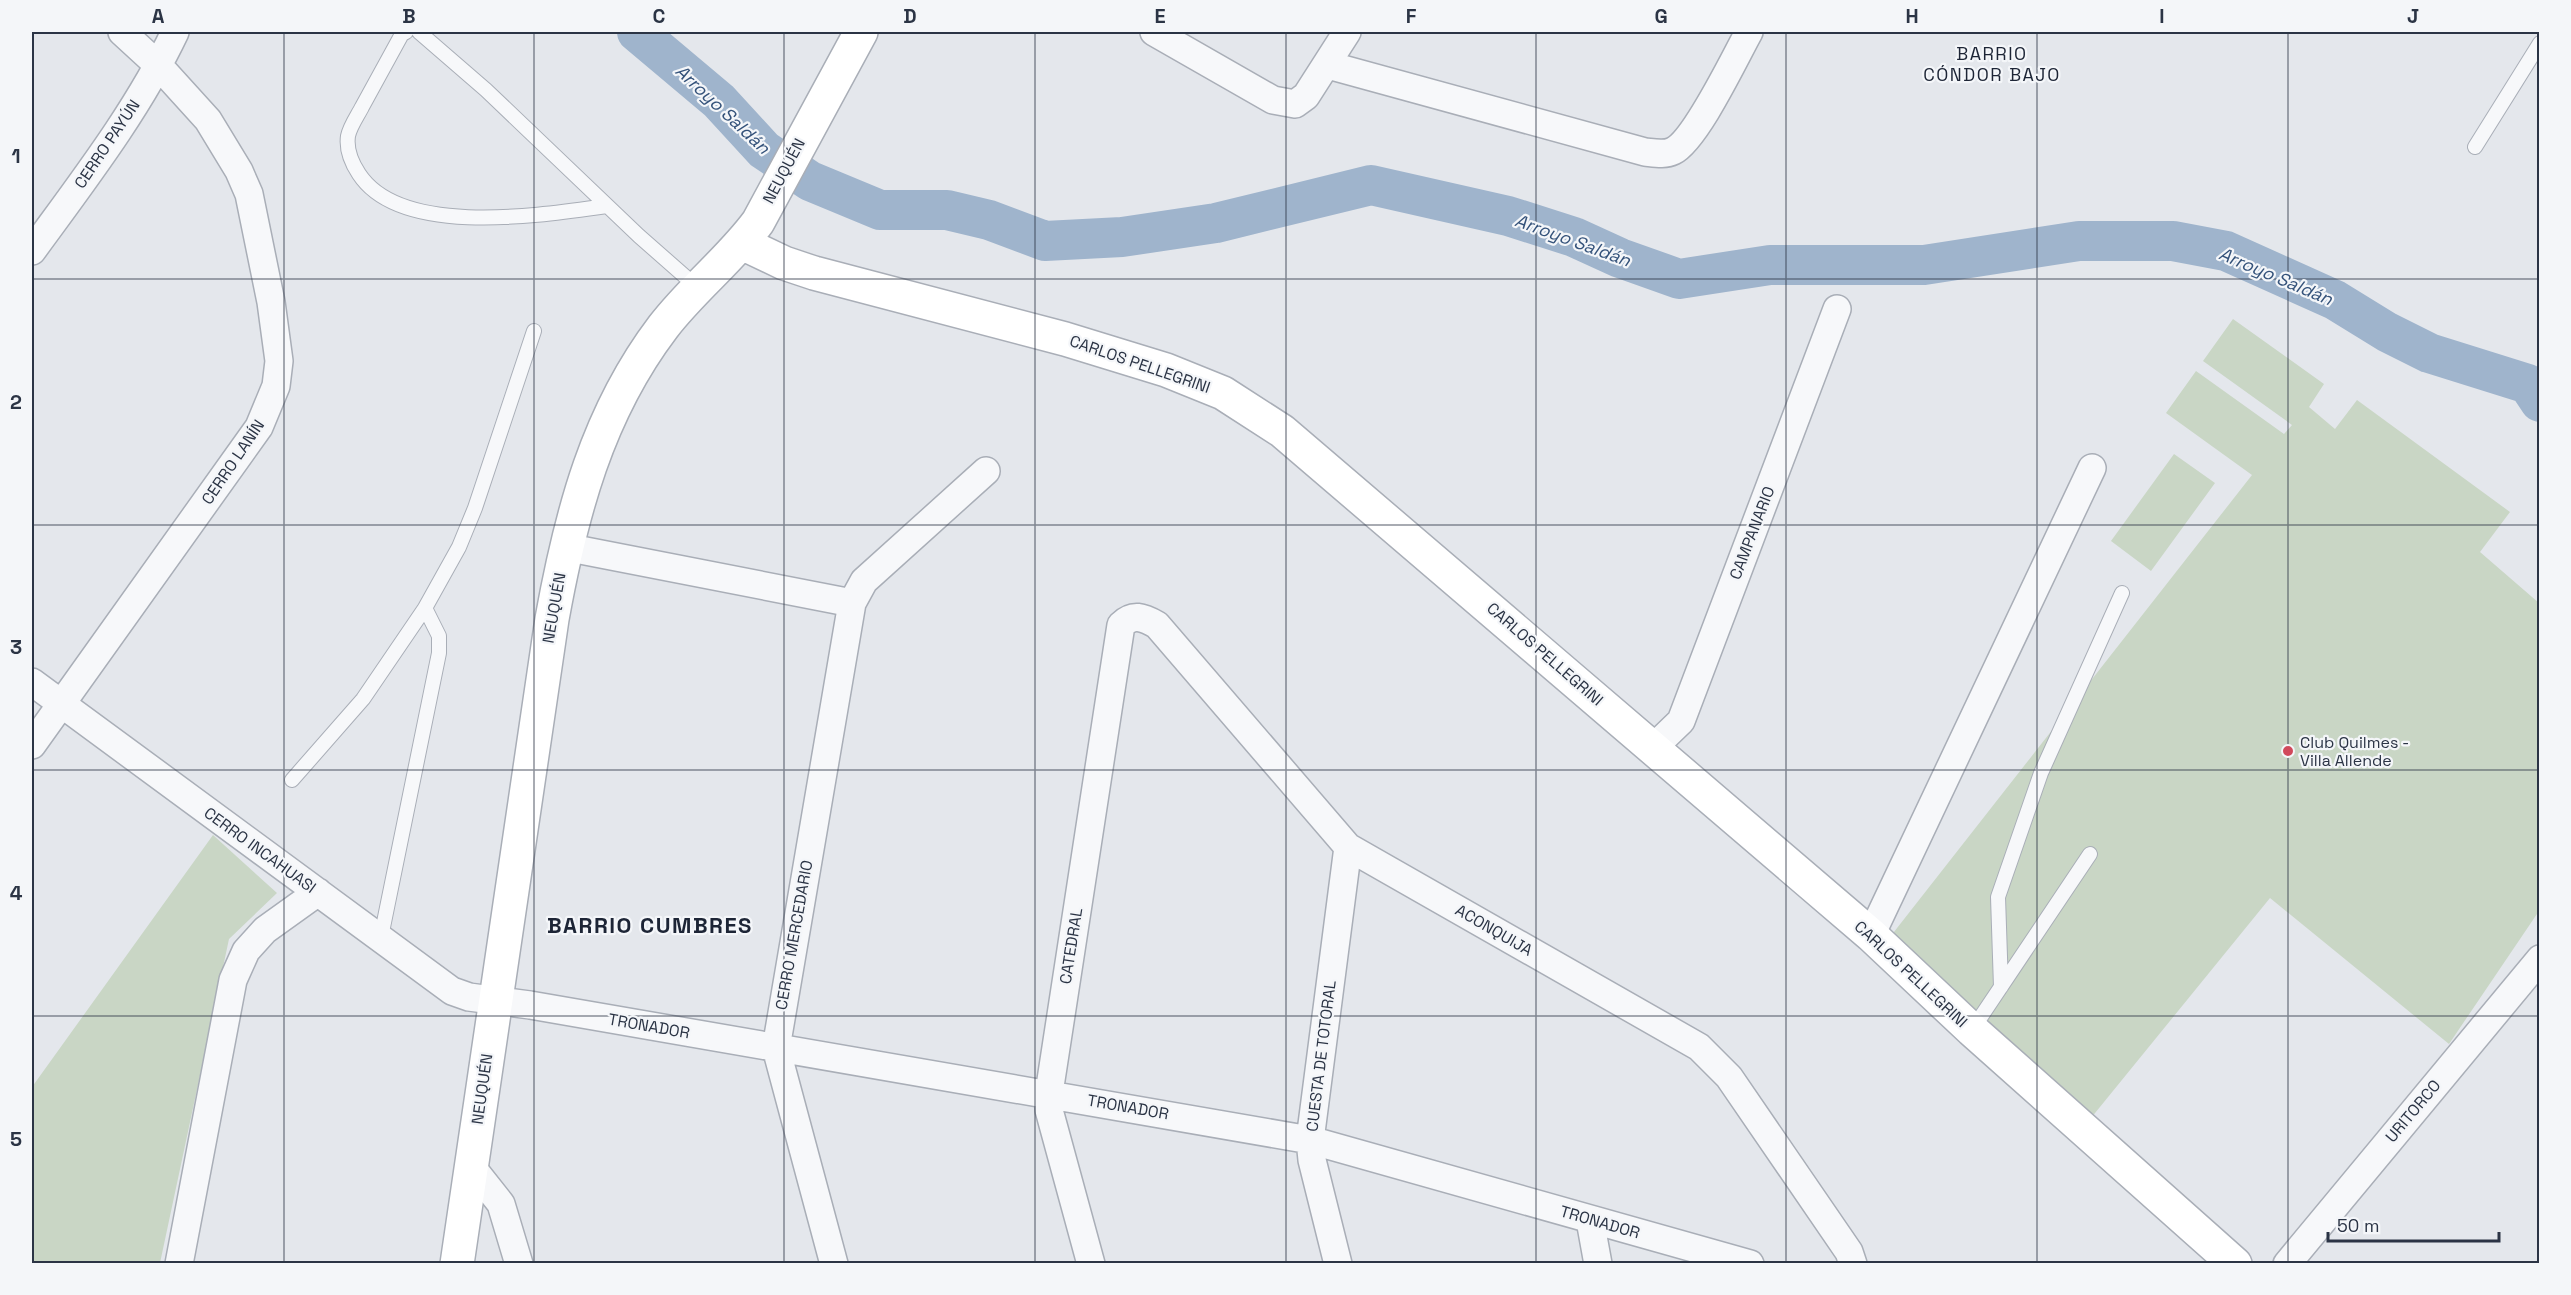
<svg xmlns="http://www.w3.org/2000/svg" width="2571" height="1295" viewBox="0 0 2571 1295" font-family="'Space Grotesk',sans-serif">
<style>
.green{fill:#c9d6c5}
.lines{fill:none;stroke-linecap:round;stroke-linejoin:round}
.river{stroke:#9fb4cc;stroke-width:40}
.lane-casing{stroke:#a9aeb7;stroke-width:16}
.street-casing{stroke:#a9aeb7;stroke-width:30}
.secondary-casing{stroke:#a9aeb7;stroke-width:36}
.lane{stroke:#f7f8fa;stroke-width:14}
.street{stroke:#f7f8fa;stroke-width:27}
.secondary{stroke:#fff;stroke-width:33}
.grid{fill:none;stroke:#2b3445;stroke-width:1.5;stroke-opacity:0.55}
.poi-dot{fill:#d1495b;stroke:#f4f6f9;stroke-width:2}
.labels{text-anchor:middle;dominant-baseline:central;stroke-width:4.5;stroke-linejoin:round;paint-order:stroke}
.street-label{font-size:16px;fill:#2b3445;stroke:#f4f6f9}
.poi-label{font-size:16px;fill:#2b3445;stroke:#f4f6f9;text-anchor:start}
.neighbourhood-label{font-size:18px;letter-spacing:1.5px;fill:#1d2536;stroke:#f4f6f9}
.water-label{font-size:18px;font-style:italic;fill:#34527a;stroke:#f4f6f9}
.district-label{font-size:22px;font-weight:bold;letter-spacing:1.5px;fill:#1d2536;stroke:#f4f6f9}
.neatline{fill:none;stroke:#2b3445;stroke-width:2}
.grid-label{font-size:20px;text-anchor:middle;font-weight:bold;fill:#2b3445}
</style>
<rect width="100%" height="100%" fill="#e4e7ec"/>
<path class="green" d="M2233,319L2324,384L2309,407L2335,429L2357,400L2510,512L2480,552L2539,603V911L2449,1044L2270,898L2091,1118L1890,937L2252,475L2166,413L2196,371L2284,434L2292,425L2203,361Z
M2174,454L2215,483L2151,571L2111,541Z
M213,835L277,893L229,939L160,1263L32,1264V1087Z"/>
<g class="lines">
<path class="river" d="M637,32L719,101L764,150L810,181L880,210H947L989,220L1045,241L1122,237L1216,223L1371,185L1508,216L1574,237L1620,258L1679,279L1770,265H1924L2079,241H2173L2226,251L2335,300L2387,332L2429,353L2528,384L2540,402"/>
<g class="lane-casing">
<path id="lane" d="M406,32L402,34C389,58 375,83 362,107C358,115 350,126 348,136C346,150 351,162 359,174C401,238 542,215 607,206
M419,32L486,90L639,236L697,287
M2475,147L2540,43
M292,780L363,699L425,608L459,547L475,508L534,331
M381,937L439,653V636L425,608
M2001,987L1998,897L2041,773L2122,593
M1972,1030L2090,854"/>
</g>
<g class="street-casing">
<path id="street" d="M1154,32L1273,100L1295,104L1306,96L1347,32
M1328,65L1645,152C1655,153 1665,155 1673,151C1696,140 1735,57 1749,32
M32,251C83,181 138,110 175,32
M565,547L852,603
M32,682L452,991L469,997L530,1005L1310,1140L1750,1264
M32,745L259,427L276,386L279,361L271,302L249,194L239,171L208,120L159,66L122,32
M1654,747L1681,721L1837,309
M1871,935L2092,468
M471,1166L501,1204L519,1264
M1590,1220L1598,1264
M179,1264L233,980L246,951L265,930L318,892
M834,1264L776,1048L852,603L864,581L986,471
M1091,1264L1049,1110V1093L1121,625C1133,613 1143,617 1157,625L1348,847L1699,1047L1729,1077L1849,1252L1853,1264
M1338,1264L1312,1160L1310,1140L1348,847
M2287,1264L2540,959"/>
</g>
<g class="secondary-casing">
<path id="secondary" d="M742,243L784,263L814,273L1065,339L1166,370L1223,393L1282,431L1871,935L1972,1030L2235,1264
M457,1264L552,619C571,514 597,414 663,327C692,289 730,260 758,222L861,32"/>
</g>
<use href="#lane" class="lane"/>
<use href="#street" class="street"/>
<use href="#secondary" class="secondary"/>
</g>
<path class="grid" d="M284,32V1264M534,32V1264M784,32V1264M1035,32V1264M1286,32V1264M1536,32V1264M1786,32V1264M2037,32V1264M2288,32V1264M32,279H2540M32,525H2540M32,770H2540M32,1016H2540"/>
<circle class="poi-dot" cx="2288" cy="751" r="6"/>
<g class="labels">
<g class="street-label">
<text transform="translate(107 144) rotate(-56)">CERRO PAYÚN</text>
<text transform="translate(784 171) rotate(-62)">NEUQUÉN</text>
<text transform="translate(1140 364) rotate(19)">CARLOS PELLEGRINI</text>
<text transform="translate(233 462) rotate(-56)">CERRO LANÍN</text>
<text transform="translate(1752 533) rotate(-69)">CAMPANARIO</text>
<text transform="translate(554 608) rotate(-80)">NEUQUÉN</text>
<text transform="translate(1545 654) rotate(41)">CARLOS PELLEGRINI</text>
<text transform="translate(260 850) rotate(36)">CERRO INCAHUASI</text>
<text transform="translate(1494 930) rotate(30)">ACONQUIJA</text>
<text transform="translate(794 935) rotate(-80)">CERRO MERCEDARIO</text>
<text transform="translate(1071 946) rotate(-81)">CATEDRAL</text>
<text transform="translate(1911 974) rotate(43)">CARLOS PELLEGRINI</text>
<text transform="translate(649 1026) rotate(10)">TRONADOR</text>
<text transform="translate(1321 1056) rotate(-83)">CUESTA DE TOTORAL</text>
<text transform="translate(482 1089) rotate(-82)">NEUQUÉN</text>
<text transform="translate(1128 1107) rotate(10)">TRONADOR</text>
<text transform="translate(2413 1111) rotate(-50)">URITORCO</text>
<text transform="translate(1600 1222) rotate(16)">TRONADOR</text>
</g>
<g class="poi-label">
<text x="2300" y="742">Club Quilmes -<tspan x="2300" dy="18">Villa Allende</tspan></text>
</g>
<g class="neighbourhood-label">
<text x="1992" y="53">BARRIO<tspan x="1992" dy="21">CÓNDOR BAJO</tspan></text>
</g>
<g class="water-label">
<text transform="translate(723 109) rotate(43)">Arroyo Saldán</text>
<text transform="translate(1573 240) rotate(20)">Arroyo Saldán</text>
<text transform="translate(2276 276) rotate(23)">Arroyo Saldán</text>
</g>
<g class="district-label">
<text x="650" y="925">BARRIO CUMBRES</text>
</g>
</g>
<rect width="2571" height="1295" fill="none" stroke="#f4f6f9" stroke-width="66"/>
<path d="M2328 1232v9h171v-9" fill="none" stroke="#2b3445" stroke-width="3"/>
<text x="2337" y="1232" font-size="18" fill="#2b3445" stroke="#f4f6f9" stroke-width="4.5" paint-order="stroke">50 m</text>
<rect x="33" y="33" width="2505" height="1229" class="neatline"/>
<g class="grid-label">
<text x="158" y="23">A</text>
<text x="409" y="23">B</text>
<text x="659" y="23">C</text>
<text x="910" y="23">D</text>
<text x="1160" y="23">E</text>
<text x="1411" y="23">F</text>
<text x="1661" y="23">G</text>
<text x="1912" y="23">H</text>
<text x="2162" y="23">I</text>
<text x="2413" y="23">J</text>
<text x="16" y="163">1</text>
<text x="16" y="409">2</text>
<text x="16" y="654">3</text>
<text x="16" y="900">4</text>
<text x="16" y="1146">5</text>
</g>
</svg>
